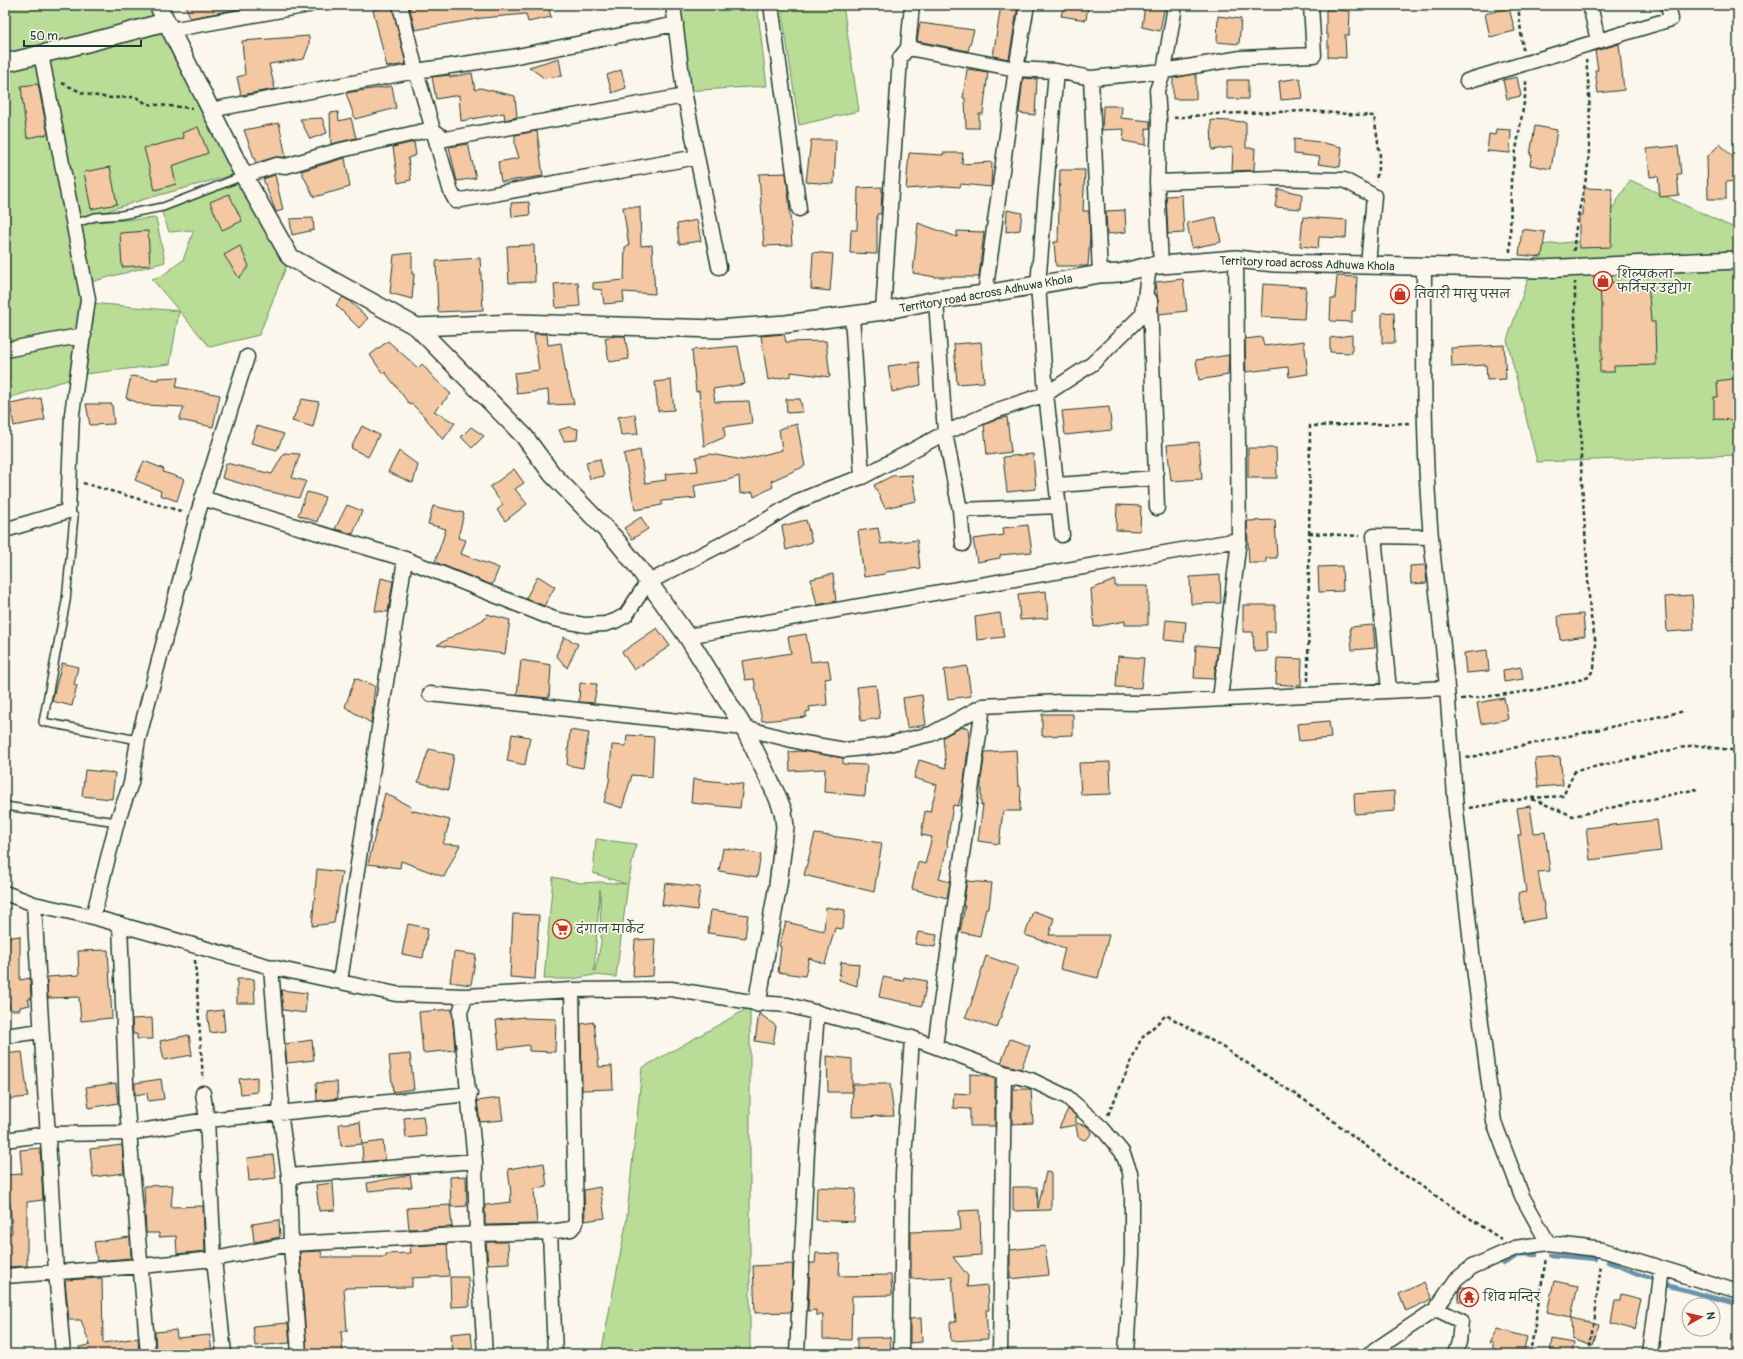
<svg xmlns="http://www.w3.org/2000/svg" width="1743" height="1359" viewBox="0 0 1743 1359" font-family="Pangolin,'Playpen Sans Deva',sans-serif">
<style>
.green{fill:#b9dc96;stroke:#6c8c65;fill-rule:evenodd}
.lines{fill:none;stroke-linecap:round;stroke-linejoin:round}
.stream{stroke:#6993aa;stroke-width:4.5}
.building{fill:#f3c8a2;stroke:#1f3d34}
.service-casing{stroke:#1f3d34;stroke-width:10}
.minor-casing{stroke:#1f3d34;stroke-width:17}
.tertiary-casing{stroke:#1f3d34;stroke-width:20}
.path{stroke:#1f3d34;stroke-width:2.5;stroke-dasharray:4 3;stroke-linecap:butt}
.service{stroke:#fbf7ec;stroke-width:7}
.minor{stroke:#fbf7ec;stroke-width:14}
.tertiary{stroke:#fbf7ec;stroke-width:17}
.labels{text-anchor:middle;dominant-baseline:central;stroke-width:3.5;stroke-linejoin:round;paint-order:stroke}
.street-label{font-size:12px;fill:#1f3d34;stroke:#fbf7ec}
.poi-label{font-size:12px;fill:#1f3d34;stroke:#fbf7ec;text-anchor:start}
</style>
<rect width="100%" height="100%" fill="#fbf7ec"/>
<filter id="ink" filterUnits="userSpaceOnUse"><feTurbulence type="fractalNoise" baseFrequency=".025" numOctaves="2"/><feDisplacementMap in="SourceGraphic" scale="8" xChannelSelector="R" yChannelSelector="G"/><feConvolveMatrix kernelMatrix="1 2 1 2 8 2 1 2 1" color-interpolation-filters="sRGB"/></filter>
<g filter="url(#ink)">
<path class="green" d="M5,5H158L236,174L145,199L73,222L84,308L74,378L5,399V63L82,44L5,53Z
M673,5H757L767,86L684,91Z
M781,5H843L859,111L799,125Z
M1630,180L1732,227L1738,208V455L1537,462L1507,340L1540,245L1593,240Z
M242,182L290,257L259,335L210,347L179,311L170,364L85,374L91,303L179,311L152,279L163,275L183,260L194,230L169,232L161,210Z
M156,218L165,262L87,283L75,225L93,222Z
M596,839L636,844L628,884L616,977L594,975L573,979H544L553,877L581,883L600,882L626,884L593,873ZM600,889L601,943L595,971H594Z
M750,1007V1354H601L626,1224L642,1068Z"/>
<g class="lines">
<path class="stream" d="M1551,1255L1595,1259
M1498,1257L1503,1264L1521,1254L1536,1255
M1608,1262L1652,1279
M1666,1285L1738,1304
M1361,1354L1368,1350"/>
</g>
<path class="building" d="M205,5H244L245,8L190,18L186,6Z
M392,5L406,64L387,67L373,10Z
M409,5H548L551,17L528,22L526,14L482,18L415,30Z
M1001,5H1018L1009,59L993,56Z
M1064,5H1088L1086,20L1061,16Z
M1145,5H1165L1160,31L1142,27Z
M1509,8L1515,31L1490,37L1485,14Z
M1326,10L1350,11L1349,35H1345L1346,58L1328,57V34H1326Z
M1218,16L1241,19L1239,44L1217,42Z
M920,23L974,30L968,51L917,41Z
M309,36V45L304,59L269,64L275,89L241,95L237,77L245,75L242,41Z
M1619,44L1624,90L1598,93L1595,70H1598L1595,51Z
M559,58L562,76L544,78L529,67Z
M967,69L988,72L983,114H979V128H966L965,98H963Z
M621,70L626,88L612,93L607,75Z
M472,73L475,90L480,88L515,96L517,117L505,120L504,113L461,121L459,95L436,99L432,77L449,75L450,77Z
M1196,74V99H1173V78Z
M1517,77L1521,96L1507,99L1503,80Z
M1023,78L1037,79L1035,115L1019,113Z
M1300,78L1303,98L1281,100L1279,81Z
M1227,80H1248V99H1227Z
M38,84L48,134L27,138L21,86Z
M392,86L396,108L355,119L346,93Z
M1103,106H1122L1121,118L1150,121V128L1146,129V145L1123,141L1124,129L1102,130Z
M338,112L339,121L351,118L356,138L331,144L330,113Z
M322,118L327,133L310,139L300,119Z
M1211,120L1246,122V148H1255L1254,170L1232,171L1233,147L1212,150Z
M279,123L286,157H275L256,163L244,130Z
M1535,126L1557,130L1551,169L1530,165L1532,155H1530Z
M198,127L208,153L172,166L176,184L155,190L144,148L184,138L182,133Z
M1496,129L1511,130L1510,153L1487,151L1489,134L1495,135Z
M537,131L543,176L501,182L498,162L519,158L515,145V135Z
M1294,139L1319,142L1342,147L1340,167L1318,164L1320,157L1294,154Z
M811,140H836L834,184L806,182Z
M414,142L416,155L408,158L411,180L398,183L393,147Z
M468,144L476,178L457,181L449,147Z
M1720,144L1738,163V181L1726,182V199H1708L1707,157Z
M1678,146L1681,174H1677L1679,195L1660,197L1658,176L1650,177L1647,149Z
M909,153L943,155V153H963L962,164L992,162L991,187L961,184L960,187L946,186L906,189Z
M345,158L350,187L314,197L301,171Z
M110,167L117,204L91,209L84,172Z
M1060,170H1085L1083,211H1089L1090,236L1088,266H1056L1054,242H1058Z
M786,173L789,200L792,245L764,246L759,174Z
M275,175L283,210L276,212L263,179Z
M882,187L881,214H877V254L850,253L851,230H857L858,188Z
M1584,188L1612,189L1611,247L1579,248V215H1583Z
M1278,189L1302,194L1301,209L1275,207Z
M229,194L242,221L222,230L210,202Z
M1182,195L1184,233L1168,234L1166,196Z
M529,202L530,215L512,217L511,203Z
M623,207H640L641,246L652,245L655,294L623,292L624,302L604,304L602,290L593,289V283L624,280L625,247L629,246Z
M1007,210L1022,213L1020,230L1006,232Z
M1125,210L1126,232L1107,234L1106,211Z
M1216,217L1221,242L1192,248L1187,223Z
M1303,217L1347,220L1346,238L1319,237L1318,248L1300,246Z
M313,218L314,230L292,235L290,219Z
M697,220L701,241L679,244L677,224Z
M918,223L957,237V231L984,232L979,277H935L913,273Z
M1522,229L1545,232L1542,257L1519,255Z
M148,231L150,265L122,267L120,233Z
M534,245L535,282L509,283L507,246Z
M240,246L249,266L239,278L224,255Z
M813,252L833,254L830,291L811,289Z
M412,253V274H414L412,299L390,293L394,255Z
M480,258L483,310L438,312L436,261Z
M1337,276L1357,277L1355,311H1352V322L1330,321L1331,299H1335Z
M1183,279L1187,311L1159,314L1156,282Z
M578,282L580,306L556,308L554,284Z
M1619,282V284L1648,282L1651,322H1655L1656,365L1614,366V372H1600V360H1602V304H1601L1600,284Z
M1263,284L1306,287L1304,319L1261,317Z
M343,297L349,301L368,318L359,328L336,305Z
M1394,312L1395,343H1382V313Z
M534,334H547L548,345L561,343L567,381H568L574,404L549,405L548,390L517,394L514,373L539,370Z
M784,334L786,342L826,341L830,377L791,372V376L768,380L761,336Z
M1352,335V353L1330,352V338Z
M616,336H625L629,359L609,362L605,338Z
M1262,337L1264,346L1304,341L1308,374L1289,377L1288,367L1246,372L1245,339Z
M388,341L418,368L422,364L435,379L451,394L434,411L455,423L443,440L424,416L412,404L410,405L385,372L383,374L370,355Z
M981,342L984,382L957,384L954,344Z
M1504,345L1506,379L1487,380L1486,365L1452,367L1451,348Z
M738,346L745,384L713,389L715,402L749,401L752,423L724,427L725,437L704,446L699,391L696,392L692,350Z
M1229,355L1228,375L1199,380L1196,360Z
M919,362L921,385L892,392L888,366Z
M131,376L158,380V378L178,377L176,387L220,395L213,427L179,420L184,407L144,405L126,398Z
M1738,378V420L1714,419V397H1718L1717,381Z
M671,380L674,410L658,411L655,382Z
M41,398L45,420L14,426L10,404Z
M302,399L319,402L313,427L292,421Z
M786,399H800L803,412L787,413Z
M86,404H112L114,424L90,425Z
M1109,407L1112,430L1065,435L1062,411Z
M635,414L638,434L621,435L618,417Z
M1007,417L1011,452L987,455L984,425L998,419Z
M797,424L805,466L771,481L773,487L754,497L753,492L740,494L739,476L728,480L694,486L696,498L662,501V505L635,510L624,454L640,450L645,483L666,480L665,474L698,471L696,457L710,454L743,460L782,450L779,429Z
M257,426L284,434L277,450L251,443Z
M362,426L379,435L368,457L351,448Z
M471,427L484,436L472,448L461,437Z
M569,427L578,429L577,440L564,441L559,430Z
M1199,442L1202,479L1171,481L1167,445Z
M1248,448H1276L1277,478H1248Z
M399,451L418,465L413,483L388,472Z
M284,453L300,454L292,478L306,481L299,498L266,491L222,478L226,463L272,474Z
M1033,454L1036,489L1007,492L1003,457Z
M600,459L604,476L590,479L586,462Z
M144,461L164,469L163,472L184,479L177,501L160,495L161,491L135,480Z
M514,469L524,483L515,489L527,504L505,521L497,510L503,505L490,487Z
M912,475L916,501L885,508L874,485L892,476Z
M307,492L325,497L317,522L298,515Z
M347,505L362,511L353,534L335,529Z
M1117,505L1141,506L1140,531L1116,530Z
M433,506L464,513L458,538L466,540L461,554L499,568L492,585L435,562L446,529L428,524Z
M641,517L648,529L632,539L624,528Z
M806,520L812,542L786,550L782,526Z
M1275,520L1277,558H1266V563H1249L1247,521Z
M1028,525L1032,552L1000,555V558L977,562L973,539L1004,535L1003,528Z
M878,528L881,544L917,540L920,568L885,572V574L864,577L858,531Z
M1425,565L1427,583L1411,584L1410,566Z
M1342,566L1343,591L1319,592L1318,567Z
M833,574L836,601L817,605L811,579Z
M1220,575L1221,603L1191,604L1190,577Z
M538,576L555,587L544,606L526,598Z
M381,578L393,581L388,612L375,611Z
M1115,580V586H1148V625H1125V621L1094,627L1091,589Z
M1046,591L1048,618L1020,620L1018,594Z
M1692,595L1694,630L1667,632L1665,597Z
M1243,605H1275V632H1266L1267,651L1254,652L1253,632H1243Z
M1000,613L1004,637L977,640L975,617Z
M487,614L510,620L505,654L437,645L486,618Z
M1583,614L1585,636L1560,640L1558,616Z
M1166,620L1186,622L1184,642L1164,640Z
M1373,625L1375,648L1352,650L1350,627Z
M657,628L670,646L634,670L622,652Z
M806,634L811,662L828,660L831,678L825,679L827,705L809,707L810,711L806,712V717L762,721L754,679L745,680L742,661L791,653L788,637Z
M564,637L578,644L567,668L556,655Z
M1196,645L1218,647L1214,679L1194,678Z
M1487,650L1489,671L1466,673L1464,653Z
M1118,656L1144,658L1141,688L1116,687Z
M1277,658L1302,659L1301,686L1276,684Z
M521,660L551,665L549,698L517,695Z
M62,663L78,667L74,685H77L72,706L52,701Z
M967,666L971,696L948,699L944,670Z
M1521,667L1523,679L1504,682L1503,670Z
M355,678L375,686L371,723L345,707Z
M580,683L597,684L594,703L579,702Z
M876,685L880,718L861,721L857,687Z
M922,695L926,725L907,728L903,698Z
M1504,698L1508,719L1481,724L1477,703Z
M1042,714H1073V735L1042,736Z
M1329,721L1331,738L1299,741L1297,724Z
M968,727L969,741L963,789L958,806L953,805L947,844L948,845L939,879L950,882L947,898L912,889L918,862L925,864L932,837L921,835L925,811L930,812L937,785L914,778L919,760L946,768L943,737L960,728Z
M570,730L589,733L583,768L567,765Z
M512,734L530,737L525,765L507,761Z
M627,735L654,737L652,777L632,775L622,808L604,802L609,782L612,745L626,746Z
M429,749L454,755L448,790L418,782Z
M1016,750L1018,786L1021,787L1020,811H1003L999,844L978,841L983,805H981V779L985,752Z
M802,751L843,758V764L867,765L865,796L824,792L825,769L790,771L789,752Z
M1560,757L1563,785L1538,787L1535,759Z
M1110,762L1111,794L1081,795L1079,763Z
M85,770L115,773L112,799L82,796Z
M693,779L743,784L740,808L691,803Z
M1394,791L1395,811L1355,814L1354,794Z
M385,793L411,807L410,810L450,820L443,844L460,845L444,877L401,861L400,868L368,864Z
M1530,806L1534,833L1545,832L1550,871L1538,872L1546,918L1523,922L1518,893L1526,892L1518,835H1521L1517,808Z
M1657,820L1661,851L1590,860L1586,828Z
M815,834L882,843L874,892L804,875Z
M723,848L761,854L757,877L719,871Z
M317,869L342,872L334,923L312,926Z
M967,881L992,883L989,908H986L980,936L960,932L965,906H963Z
M665,883L700,887L697,910L662,905Z
M826,907L845,910L843,929L835,928L825,964L809,958L805,976L778,972L781,947L779,946L786,922L824,931Z
M711,910L748,915L745,938L708,933Z
M1033,911L1054,918L1049,935H1109L1098,978L1060,969L1065,948L1025,935Z
M513,914L539,915L535,979L510,977Z
M408,924L428,928L423,958L402,954Z
M918,932L937,935L935,947L915,944Z
M20,936V980L30,978L31,999H28L30,1005L20,1007V1010H12L10,1009L5,984L8,982L5,958V938Z
M655,939L653,976L633,977L635,940Z
M108,950L112,1018L81,1021L79,997L48,998L47,977L79,975L78,951Z
M454,952L476,955L471,985L450,982Z
M986,956L1018,967L997,1028L965,1017L970,1007Z
M841,962L859,964L857,986L839,980Z
M883,977L903,981L904,977L927,981L922,1006L879,997Z
M237,979H254L255,1003H237Z
M281,990L307,993L305,1013L283,1010Z
M452,1009L455,1050L423,1053L419,1012Z
M223,1010L225,1031L210,1033L207,1012Z
M759,1013L776,1026L773,1044L755,1041Z
M524,1017V1018L556,1019L555,1052L529,1051V1045L499,1049L496,1020Z
M152,1018L153,1039H137V1034H133L132,1019Z
M594,1022L599,1067L612,1066L613,1089L582,1090L581,1024Z
M189,1035L192,1055L164,1060L160,1041Z
M1010,1039L1030,1046L1021,1069L1001,1063Z
M312,1040L314,1060L287,1063L285,1044Z
M22,1052L28,1097L10,1099L5,1054Z
M410,1054L414,1089L393,1092L389,1056Z
M827,1056L852,1059V1092H828Z
M970,1074L986,1075L995,1079V1126H970V1109L953,1108L954,1093L970,1094Z
M257,1077V1092L241,1094L239,1079Z
M161,1079L164,1099L148,1101L147,1093L135,1095V1083Z
M337,1082L338,1098L317,1101L316,1083Z
M116,1083L118,1103L89,1108L86,1087Z
M853,1084H890L894,1116L852,1117Z
M1012,1084L1015,1085L1013,1089H1031L1033,1123L1012,1124Z
M500,1098L503,1120L480,1122L477,1101Z
M1068,1109L1076,1116V1123L1087,1126L1090,1130L1091,1134L1088,1138L1084,1140L1078,1137L1076,1125L1059,1128Z
M423,1116L426,1136L406,1138L404,1118Z
M360,1122L362,1144L341,1146L339,1124Z
M383,1141L385,1160L363,1162L362,1144Z
M122,1145L124,1173L93,1177L90,1149Z
M40,1148L43,1200L27,1202V1266L5,1267L6,1234L12,1233L10,1203H5V1175L22,1174L20,1150Z
M273,1155L276,1178L249,1181L247,1158Z
M544,1163L547,1187L534,1189L537,1224L485,1225V1205L511,1202L510,1194H511L508,1169Z
M1046,1172L1051,1173V1210L1013,1211V1187H1037L1038,1208Z
M410,1175L412,1187L368,1191L367,1183Z
M466,1176L467,1206L451,1207L450,1177Z
M333,1183L335,1210L319,1211L316,1185Z
M173,1185L171,1207L203,1206L205,1251L177,1254L176,1236L159,1237V1233H146L144,1186Z
M600,1187L605,1218L585,1221L584,1190Z
M817,1187L856,1189L854,1222L816,1220Z
M450,1205L452,1227L409,1229L407,1208Z
M980,1210L981,1255L953,1257L968,1276L967,1287L987,1285L989,1310H986L988,1339L951,1341L950,1322H956L952,1277L911,1279V1232L961,1230L959,1211Z
M279,1220L280,1237L254,1242L252,1224Z
M130,1237L131,1258L97,1261L94,1242Z
M486,1242H508L509,1263L488,1264Z
M447,1244L449,1276L412,1278V1287L344,1288L347,1331H341L343,1353L307,1354L300,1252L321,1251L322,1257H386V1254L411,1253L410,1246Z
M1045,1246L1049,1275L1010,1279V1250Z
M816,1253L840,1254L839,1276L891,1275L892,1295L852,1296L851,1340L823,1339V1315H816V1310L808,1311L810,1263H815Z
M793,1264L791,1312L755,1313L753,1266Z
M450,1277H468L470,1306L451,1307Z
M102,1278L103,1343L138,1338L139,1354H80L79,1347L90,1345L81,1320H69L65,1280Z
M1554,1281L1578,1286L1571,1317L1547,1312Z
M1424,1282L1432,1299L1406,1311L1399,1294Z
M1461,1288L1476,1289L1473,1301H1458L1459,1291Z
M1621,1294L1641,1299L1634,1330L1611,1323L1615,1301H1620Z
M1571,1317L1599,1324L1593,1346L1572,1339Z
M921,1318L922,1342L910,1343V1319Z
M288,1323L290,1343L255,1346L253,1326Z
M1497,1329L1527,1337L1523,1354H1513L1493,1349V1343H1489Z
M176,1330L177,1338L210,1335L212,1354H156L155,1332Z
M471,1332L473,1354H453L451,1334Z
M890,1337L891,1354H857V1338Z
M1552,1339L1574,1343L1572,1354H1550Z"/>
<g class="lines">
<g class="service-casing">
<path id="service" d="M73,224L95,217L121,215L163,207L243,176
M68,511L74,516L66,601L43,722L138,740
M5,806L117,822
M5,817L7,806"/>
</g>
<g class="minor-casing">
<path id="minor" d="M400,5L416,71L512,57L676,24
M673,5L684,91L719,267
M771,5L799,209
M1590,5L1598,41
M170,30L309,5
M908,48L1016,69L1027,5
M1056,71L1038,285L1046,394L1062,535
M1091,78L1100,274
M1467,81L1671,19L1668,5
M210,110L416,71L451,192L456,201L697,157
M244,176L277,165L286,166L337,151L432,129L445,139L685,96
M1157,182L1274,178L1344,180L1374,196L1368,265
M1161,266L1157,182L1159,119L1157,90L1164,71L1174,12L1173,5
M1424,267C1424,357 1423,448 1431,537C1436,588 1443,638 1447,688
M985,294L1016,69L1056,71L1091,78L1164,71L1241,58L1314,55L1311,5
M936,300L945,433L960,510L963,544
M1150,300L1157,508
M883,311L900,58L908,48L912,5
M852,315L862,477
M5,350L84,335
M1057,485L1156,478
M202,498L405,559L554,619L585,625L605,624L615,621L626,615L647,583L753,528L796,502L833,487L862,477L945,433L995,411L1046,394L1092,364L1143,314L1149,266
M960,510L1059,506
M5,530L68,511L72,414L88,299L41,54
M687,636L1239,540
M1389,690L1374,536L1431,537
M430,694L744,728L804,743L845,750L880,746L931,734L983,706L1059,702L1143,703L1447,688L1456,810L1473,961L1494,1122L1522,1196L1548,1243
M1220,699L1239,540L1236,259
M5,893L34,904L93,917L271,967L396,994L466,996L572,990L671,989L757,1003L788,1005L912,1038L985,1065L1004,1073L1031,1080L1067,1097L1102,1128L1122,1152L1130,1172L1132,1194V1254L1126,1354
M34,904L56,1272L63,1354
M93,917L117,822L131,783L138,740L197,516L247,357
M120,924L127,1108L148,1354
M271,967L281,1096L280,1112L289,1176L291,1244L299,1354
M340,981L405,559
M466,996L460,1012L475,1161L477,1234L485,1354
M5,1036L41,1031
M935,1046L983,706
M203,1093L207,1120L214,1259L224,1354
M5,1140L48,1134L129,1133L207,1120L470,1094
M289,1176L475,1161
M550,1232L555,1354
M5,1276L141,1266L214,1259L291,1244L477,1234L550,1232L571,1229L576,1223L572,990
M1436,1309L1461,1321L1459,1342L1455,1354
M797,1354L807,1151L817,1012
M901,1354L903,1174L912,1038
M1000,1354L1004,1073
M1369,1354L1436,1309L1456,1280L1472,1267L1515,1248L1548,1243L1603,1250L1738,1292
M1650,1354L1661,1269"/>
</g>
<g class="tertiary-casing">
<path id="tertiary" d="M158,5L244,176L290,257L417,327L524,436L552,474L616,540L637,566L687,636L744,728L777,796L783,811L785,827L778,885L757,1003
M5,63L87,43L165,22
M417,327L517,323L717,329L786,324L883,311L936,300L985,294L1100,274L1119,273L1149,266L1236,259L1275,263L1540,269L1738,260"/>
</g>
<path class="path" d="M1518,5L1523,50
M62,83L85,94L111,98L136,97L147,104L192,108
M1174,118L1213,114L1307,111L1374,116L1380,155L1376,181
M1574,251C1574,221 1585,193 1588,164C1591,129 1590,94 1586,60
M1510,252L1511,180L1526,91V79
M83,483L184,512
M1309,533L1360,536
M1308,681L1310,426L1411,423
M1461,699C1505,695 1547,690 1589,677L1594,668L1596,644L1590,612L1581,466V427L1575,322V282
M1466,758L1685,711
M1532,799L1573,816L1697,789
M1469,808L1529,798L1563,796L1575,771L1694,745L1738,751
M195,960L203,1079
M1108,1115L1141,1039L1166,1015L1216,1043L1318,1109L1397,1170L1501,1239
M1530,1354L1546,1258
M1589,1354L1601,1265"/>
<use href="#service" class="service"/>
<use href="#minor" class="minor"/>
<use href="#tertiary" class="tertiary"/>
</g>
</g>
<defs>
<g id="shop-ring" transform="scale(1)"><circle r="9.5" fill="#fbf7ec" stroke="#c8321e" stroke-width="1.5"/><path d="M-5-2.5h2.3a2.7 3.5 0 0 1 5.4 0H5L5.5 6h-11ZM-1.5-2.5h3a1.5 2.3 0 0 0-3 0Z" fill="#c8321e"/></g>
<g id="supermarket-ring" transform="scale(1)"><circle r="9.5" fill="#fbf7ec" stroke="#c8321e" stroke-width="1.5"/><path d="M-6-5.5h2.5l.6 2H6L4.5 2H-2.5L-4.4-4H-6ZM-1.5 3.2a1.3 1.3 0 1 0 .1 0ZM3 3.2a1.3 1.3 0 1 0 .1 0Z" fill="#c8321e"/></g>
<g id="temple-ring" transform="scale(1)"><circle r="9.5" fill="#fbf7ec" stroke="#c8321e" stroke-width="1.5"/><path d="M0-6L5-2H3V0L6.5 2.5H4V6H1.5V3h-3V6H-4V2.5H-6.5L-3 0V-2H-5Z" fill="#c8321e"/></g>
</defs>
<g fill-rule="evenodd">
<use href="#shop-ring" x="1603" y="281"/>
<use href="#shop-ring" x="1400" y="294"/>
<use href="#supermarket-ring" x="562" y="929"/>
<use href="#temple-ring" x="1469" y="1297"/>
</g>
<g class="labels">
<g class="street-label">
<text transform="translate(1307 264) rotate(2)">Territory road across Adhuwa Khola</text>
<text transform="translate(986 294) rotate(-10)">Territory road across Adhuwa Khola</text>
</g>
<g class="poi-label">
<text x="1617" y="274">शिल्पकला<tspan x="1617" dy="14">फर्निचर उद्योग</tspan></text>
<text x="1414" y="294">तिवारी मासु पसल</text>
<text x="576" y="929">दंगाल मार्केट</text>
<text x="1483" y="1297">शिव मन्दिर</text>
</g>
</g>
<rect width="1743" height="1359" fill="none" stroke="#fbf7ec" stroke-width="20"/>
<rect x="10" y="10" width="1723" height="1339" fill="none" stroke="#1f3d34" stroke-width="1.5" filter="url(#ink)"/>
<g transform="translate(1701 1317) rotate(82)"><circle r="19" fill="#fbf7ec" stroke="#a3ada2"/>
<path d="M0-3L7 15L0 10L-7 15Z" fill="#c8321e"/>
<text y="-6" font-size="11" font-weight="bold" text-anchor="middle" fill="#1f3d34">N</text>
</g>
<path d="M24 40v6h117v-6" fill="none" stroke="#1f3d34" stroke-width="2"/>
<text x="30" y="40" font-size="12" fill="#1f3d34" stroke="#fbf7ec" stroke-width="3" paint-order="stroke">50 m</text>
</svg>
